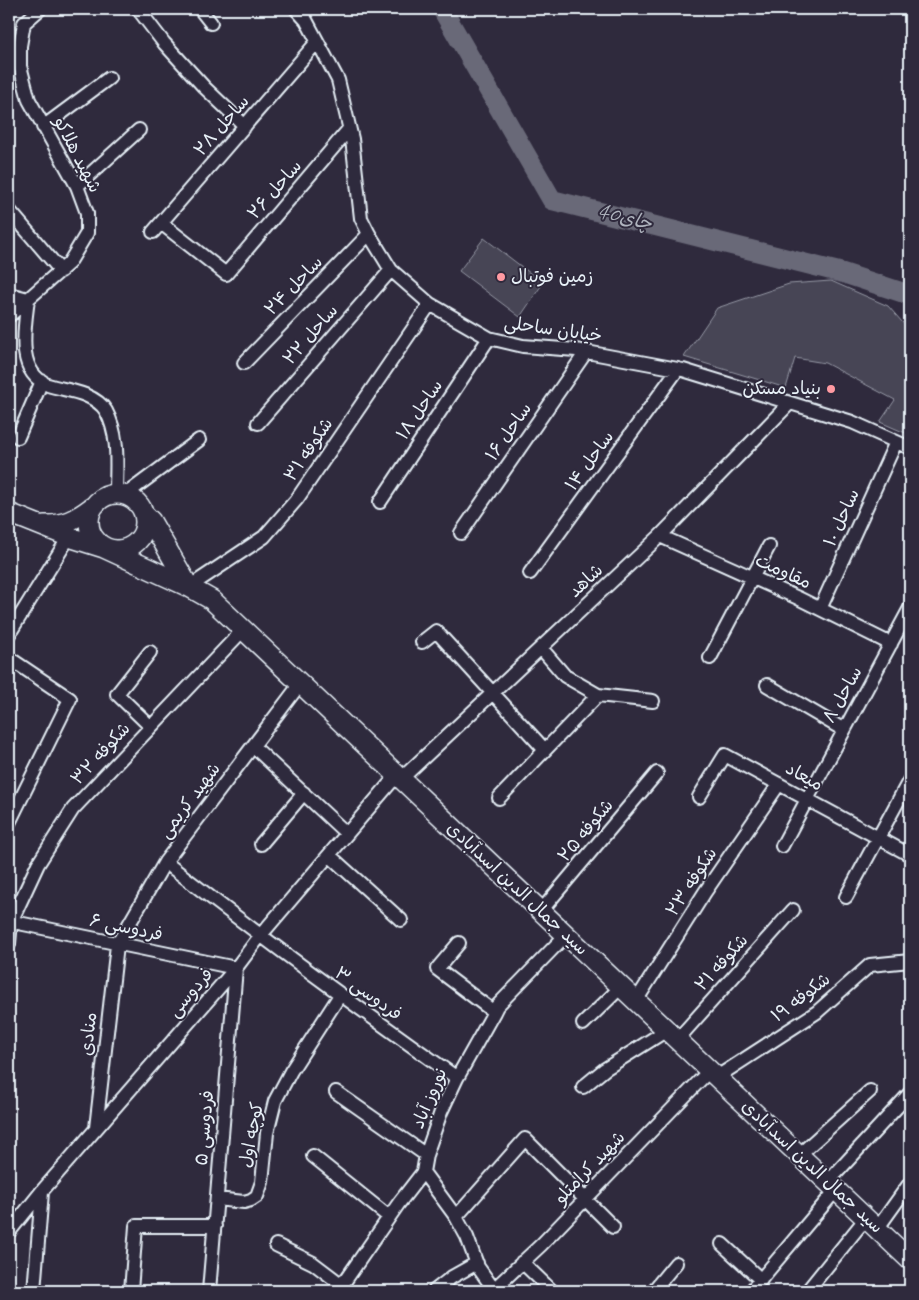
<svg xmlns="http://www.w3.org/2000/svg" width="919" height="1300" viewBox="0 0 919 1300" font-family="Mynerve,'Playpen Sans Arabic',sans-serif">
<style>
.green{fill:#464455;stroke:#979aa6}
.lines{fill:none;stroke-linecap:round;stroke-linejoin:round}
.river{stroke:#696978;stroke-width:20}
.street-casing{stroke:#e8f1f8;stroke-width:16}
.secondary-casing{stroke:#e8f1f8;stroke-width:22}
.street{stroke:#2f2a3d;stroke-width:12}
.secondary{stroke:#2f2a3d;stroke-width:19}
.poi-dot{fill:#ff9aa2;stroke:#2f2a3d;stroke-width:2}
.labels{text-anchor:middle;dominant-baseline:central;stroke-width:4;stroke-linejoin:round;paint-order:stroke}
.street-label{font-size:18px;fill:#e8f1f8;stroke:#2f2a3d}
.poi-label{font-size:18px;fill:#e8f1f8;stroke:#2f2a3d;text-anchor:start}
.water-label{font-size:19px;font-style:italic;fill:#afb4be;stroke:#2f2a3d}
</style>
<rect width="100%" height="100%" fill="#2f2a3d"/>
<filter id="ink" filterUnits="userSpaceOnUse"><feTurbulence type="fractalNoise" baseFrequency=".02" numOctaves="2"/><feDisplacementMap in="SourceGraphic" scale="10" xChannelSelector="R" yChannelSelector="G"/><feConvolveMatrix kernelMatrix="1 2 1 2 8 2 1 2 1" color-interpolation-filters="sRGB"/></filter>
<g filter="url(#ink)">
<path class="green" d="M484,238L543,283L520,317L459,271Z
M831,281L888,306L910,331V435L880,422L895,400L825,363L795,358L786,388L684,357L717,308L789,284Z"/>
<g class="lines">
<path class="river" d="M442,9L552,200L843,273L910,295"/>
<g class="street-casing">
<path id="street" d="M40,9L24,23L20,46V66L29,100L77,186L87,213V233L69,263L28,299C25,326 15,372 48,385C60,389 73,390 85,395C92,398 102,404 106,411C120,437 116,466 116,494
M138,9L164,43L204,87L245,126
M200,9L211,23
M296,9L306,20L338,80L352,139L361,218L369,234L391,270L430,304L489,338L523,346L576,350L683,370L852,422L910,448
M43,127L109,78
M77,186L139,130
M9,210L61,271
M161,223L226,274L349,129
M153,232L317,42
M9,294L28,299
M9,316L28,299
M244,363L369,234
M258,423L391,270
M18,437L42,381
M125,495L199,440
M380,502L489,338
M461,533L586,352
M660,536L798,598L891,644
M530,573L678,369
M189,587L264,537L297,499L430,304
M820,609L896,442
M9,634L69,537
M422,642L436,631L544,749
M541,648L565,676L598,695L653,701
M150,652L117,694L151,727
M9,658L70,699L9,823
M710,658L769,546
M767,685L844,730
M253,746L347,834
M401,779L660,536L790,403
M699,797L725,755L910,855
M499,798L598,695
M261,844L304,793
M782,846L910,608
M329,855L401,920
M165,862C261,937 358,1008 457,1078
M846,897L910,779
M541,911L657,773
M9,921L236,968L209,1291
M459,943L437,969L494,1012
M9,944L11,922L38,864L73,809L243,630
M636,1001L705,892L779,784
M583,1024L621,987
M677,1040L793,910
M717,1077L817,1012L870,965L910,961
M583,1087L605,1069L667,1030
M336,1092L426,1155
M96,1128L117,945L165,862L300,684
M799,1155L870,1091
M313,1156L389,1217
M828,1182L910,1093
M217,1199L244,1202L251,1200L257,1196L262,1182L267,1133L275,1101L291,1071L340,995
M456,1217L525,1139L613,1227
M877,1229L910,1183
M9,1232L42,1191L236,968L260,936L397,775
M722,1244L761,1280
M276,1245L313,1263L342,1285
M522,1262L552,1291
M494,1289L541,1245L710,1070
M808,1290L866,1218
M34,1291L42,1192
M131,1291L136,1226H215
M338,1291L399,1203L423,1172
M434,1291L452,1277L477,1263
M495,1291L478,1267L467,1237L456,1217L423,1172L426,1155L441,1112L457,1078L494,1012L497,1006L566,935
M653,1291L676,1263
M751,1291L836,1190"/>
</g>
<g class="secondary-casing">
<path id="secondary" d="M89 522a28 28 0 1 1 56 0a28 28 0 1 1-56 0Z
M9,513L69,537L104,548L189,587L212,600L910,1260
M144,514L151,521L189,587
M44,525C64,526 76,519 92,507"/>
</g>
<use href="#street" class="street"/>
<use href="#secondary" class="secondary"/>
</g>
</g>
<g class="poi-dot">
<circle cx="501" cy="277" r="5"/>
<circle cx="831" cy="389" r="5"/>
</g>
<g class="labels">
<g class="street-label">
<text transform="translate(222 126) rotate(-49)">ساحل ۲۸</text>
<text transform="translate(77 155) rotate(63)">شهید هلاکو</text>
<text transform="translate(275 190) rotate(-49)">ساحل ۲۶</text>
<text transform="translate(294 286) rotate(-46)">ساحل ۲۴</text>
<text transform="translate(553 330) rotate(8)">خیابان ساحلی</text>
<text transform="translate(311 335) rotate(-49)">ساحل ۲۲</text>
<text transform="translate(420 410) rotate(-56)">ساحل ۱۸</text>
<text transform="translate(509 432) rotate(-55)">ساحل ۱۶</text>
<text transform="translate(309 450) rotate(-56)">شکوفه ۳۱</text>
<text transform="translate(590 461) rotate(-54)">ساحل ۱۴</text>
<text transform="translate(842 518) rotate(-65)">ساحل ۱۰</text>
<text transform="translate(783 572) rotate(25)">مقاومت</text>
<text transform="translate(586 581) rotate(-43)">شاهد</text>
<text transform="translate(843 695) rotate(-61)">ساحل ۸</text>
<text transform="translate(101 754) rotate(-47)">شکوفه ۳۲</text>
<text transform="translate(804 777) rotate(29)">میعاد</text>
<text transform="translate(190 801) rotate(-53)">شهید کریمی</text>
<text transform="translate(586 831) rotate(-50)">شکوفه ۲۵</text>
<text transform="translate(692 882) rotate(-57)">شکوفه ۲۳</text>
<text transform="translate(517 889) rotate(43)">سید جمال الدین اسدآبادی</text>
<text transform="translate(126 928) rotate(12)">فردوسی ۶</text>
<text transform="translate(722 963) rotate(-48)">شکوفه ۲۱</text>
<text transform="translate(191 993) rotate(-49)">فردوسی</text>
<text transform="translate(368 994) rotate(36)">فردوسی ۳</text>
<text transform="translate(801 998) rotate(-37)">شکوفه ۱۹</text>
<text transform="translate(89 1034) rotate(-84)">منادی</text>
<text transform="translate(430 1098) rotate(-67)">نوروز آباد</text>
<text transform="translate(205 1128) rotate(-85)">فردوسی ۵</text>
<text transform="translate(252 1135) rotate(-79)">کوچه اول</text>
<text transform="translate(812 1167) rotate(43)">سید جمال الدین اسدآبادی</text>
<text transform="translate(590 1168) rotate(-46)">شهید کرامتلو</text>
</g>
<g class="poi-label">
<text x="511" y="277">زمین فوتبال</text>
<text x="821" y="389" text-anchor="end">بنیاد مسکن</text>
</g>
<g class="water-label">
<text transform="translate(625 218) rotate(14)">40چای</text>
</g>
</g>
<rect width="919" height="1300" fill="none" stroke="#2f2a3d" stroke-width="30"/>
<rect x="15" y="15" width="889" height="1270" fill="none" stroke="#e8f1f8" stroke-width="2" filter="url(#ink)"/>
</svg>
